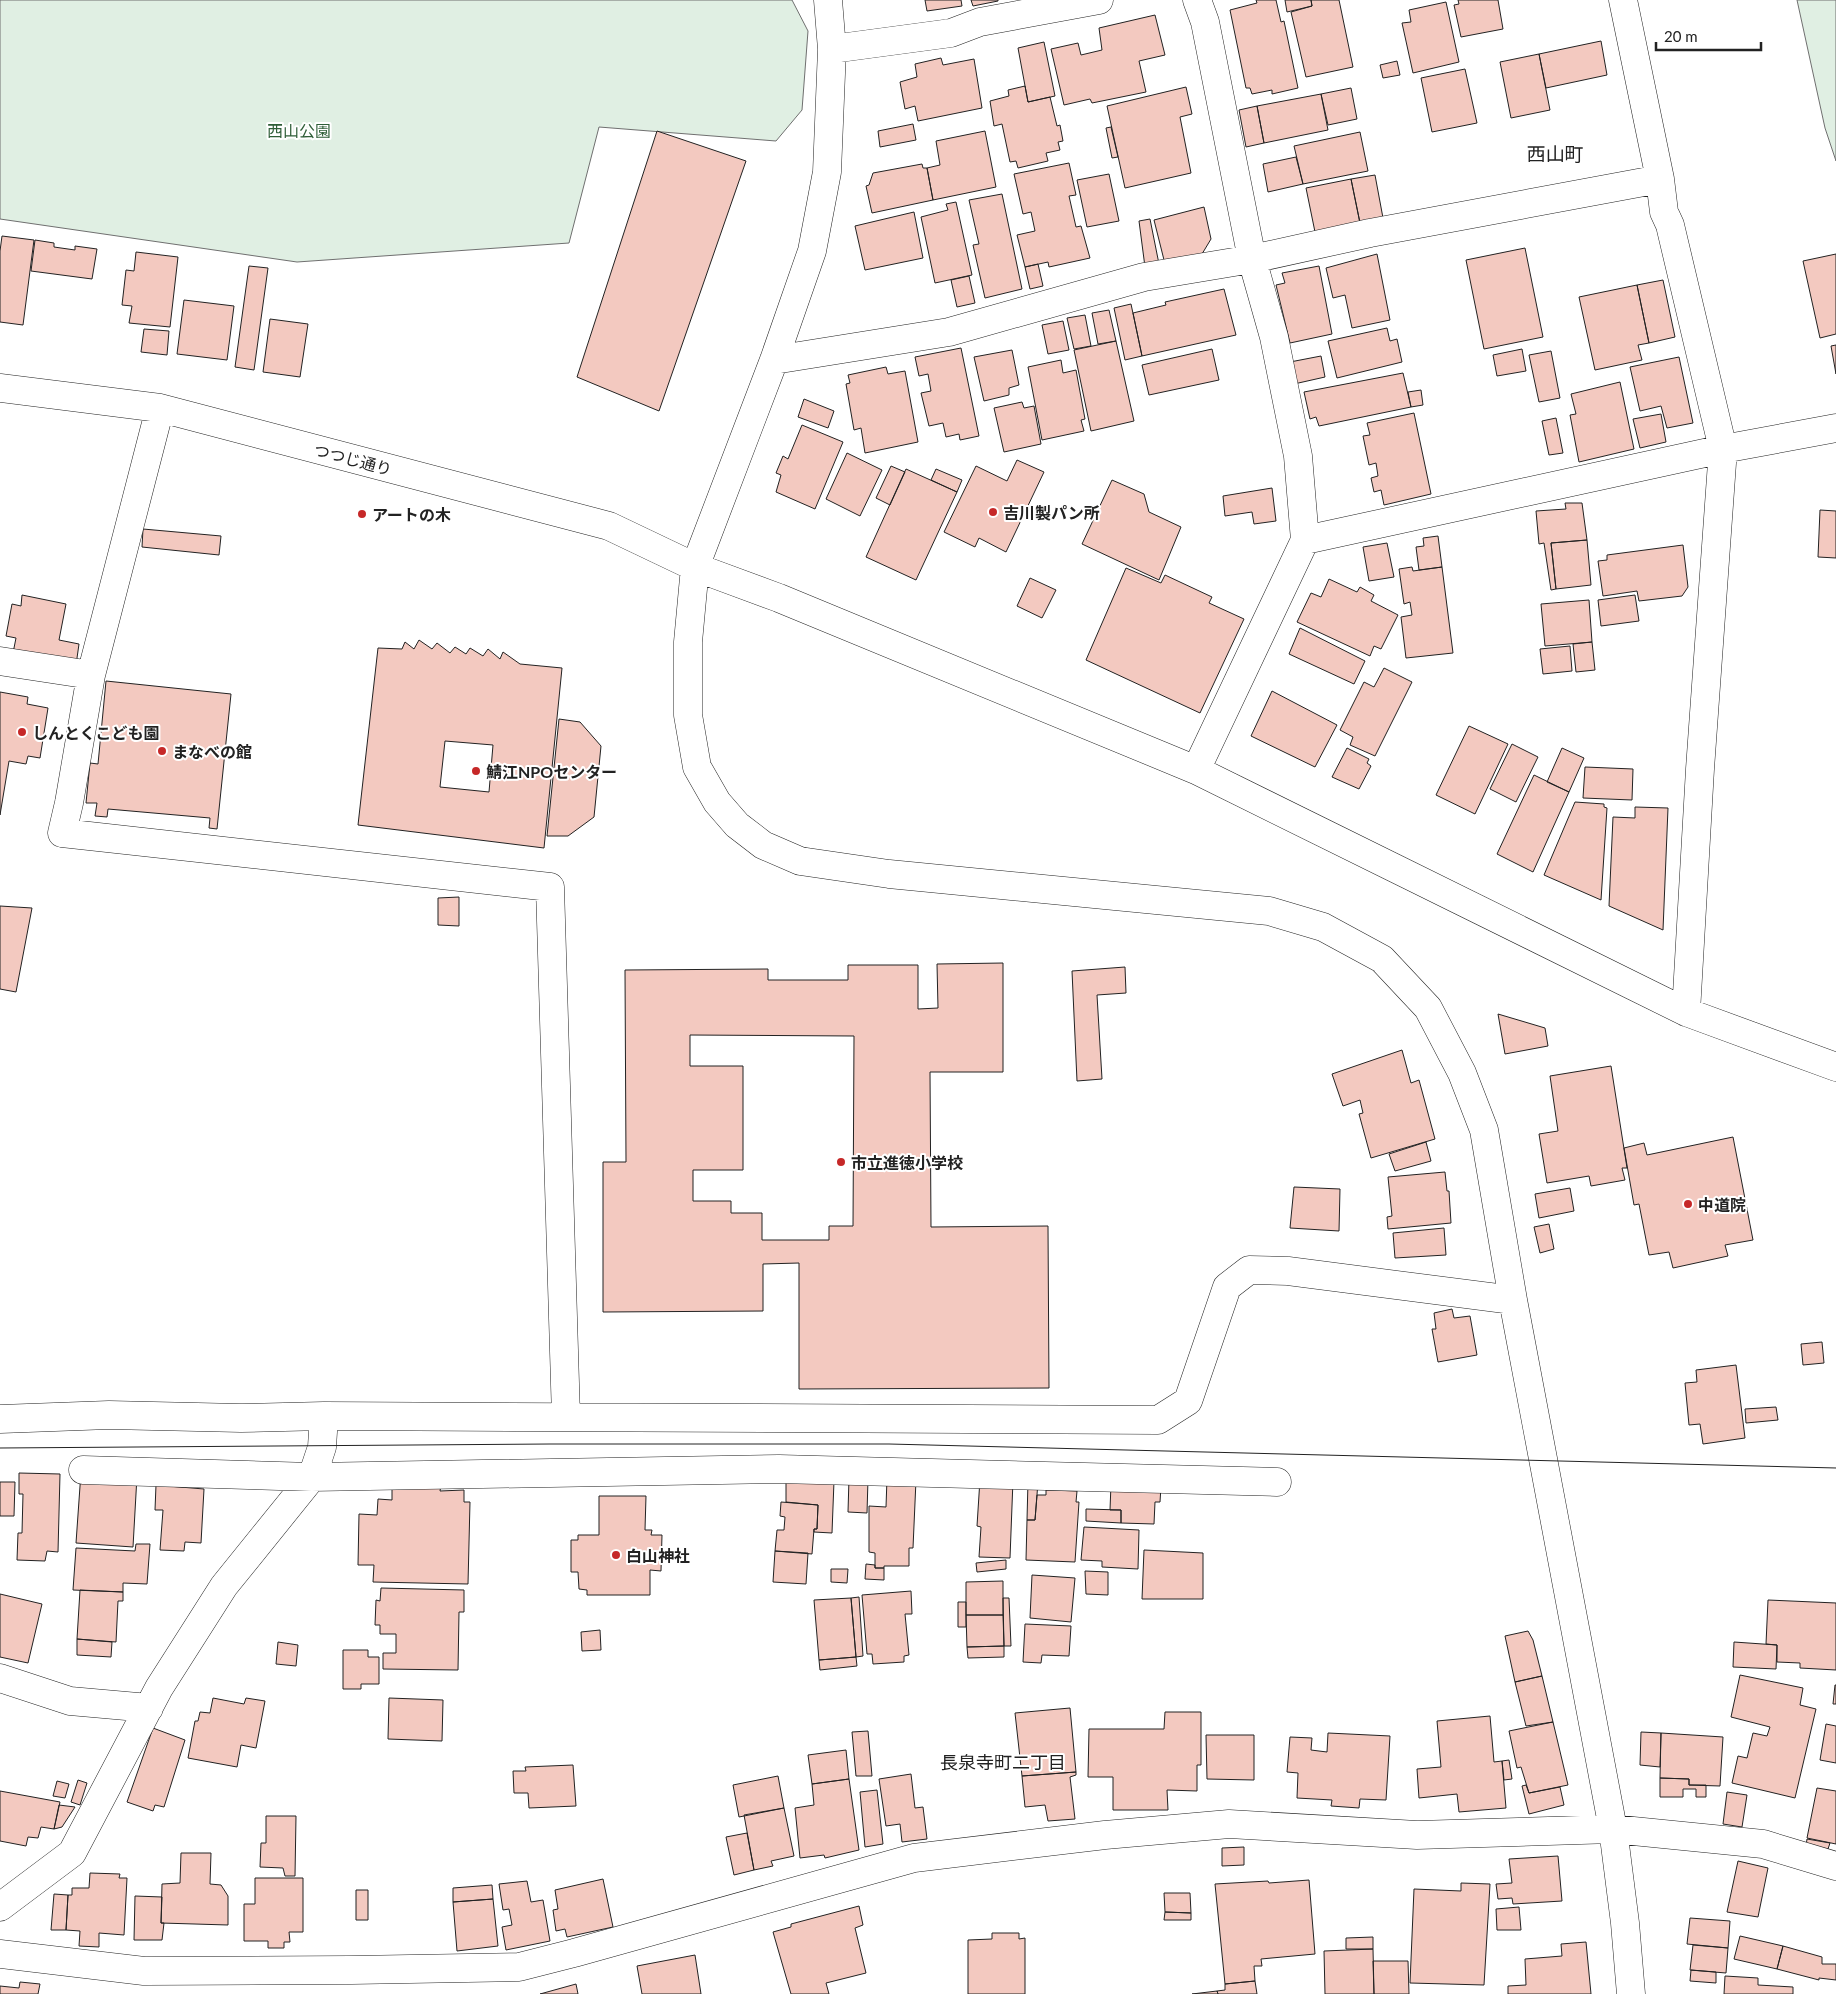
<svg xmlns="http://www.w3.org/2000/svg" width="1836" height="1994" viewBox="0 0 1836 1994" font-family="Lato,'Noto Sans JP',sans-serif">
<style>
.green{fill:#e0efe3;stroke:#6f6f6f}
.building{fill:#f3c9c0;stroke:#222;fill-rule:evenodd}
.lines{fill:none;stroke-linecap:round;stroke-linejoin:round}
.minor-casing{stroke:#222;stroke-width:29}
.minor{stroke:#fff;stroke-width:28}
.tram{stroke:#222;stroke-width:1}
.poi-dot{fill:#c62828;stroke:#fff;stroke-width:2}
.labels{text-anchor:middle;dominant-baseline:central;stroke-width:4;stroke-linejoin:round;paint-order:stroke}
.park-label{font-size:16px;fill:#2f5e38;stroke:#fff}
.street-label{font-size:16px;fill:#222;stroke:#fff}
.poi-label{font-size:16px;font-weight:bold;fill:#222;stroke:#fff;text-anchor:start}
.neighbourhood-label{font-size:18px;fill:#222;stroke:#fff}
.quarter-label{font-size:19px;fill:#222;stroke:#fff}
</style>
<rect width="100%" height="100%" fill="#fff"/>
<path class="green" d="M0,0H792L808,31L802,110L776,141L599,127L569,243L297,262L0,219Z
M1797,0H1836V161L1825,128Z"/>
<path class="building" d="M925,0H961L962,6L927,11Z
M971,0H998V1L973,6Z
M1256,0H1276L1281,22L1284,21L1298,88L1272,94V90L1252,94L1250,88H1246L1230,10L1257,3Z
M1285,0H1311L1312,6L1287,12Z
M1311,0H1339L1353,67L1306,77L1291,12L1312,6Z
M1458,0H1498L1503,29L1461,37L1454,5L1459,4Z
M1446,2L1459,62L1413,73L1402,23L1411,22L1409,10Z
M1155,15L1165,55L1139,61L1146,92L1092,103L1090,99L1064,105L1051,49L1078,43L1081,55L1102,50L1099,28Z
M1601,41L1607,75L1546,88L1539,54Z
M1044,42L1055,96L1028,102L1018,48Z
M1539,54L1550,110L1511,118L1500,62Z
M941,58L943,65L974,59L982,108L918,121L915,106L905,109L900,82L917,77L915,64Z
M1397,61L1400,75L1383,78L1380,65Z
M1465,69L1477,123L1432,132L1421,78Z
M1025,86L1028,102L1050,97L1057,126L1060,125L1063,141L1058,142L1060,150L1046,153L1048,161L1018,168L1016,161L1010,162L1002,124L994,126L990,101L1009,96L1008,90Z
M1186,87L1192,114L1180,117L1191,173L1125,188L1107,106Z
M1351,88L1357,119L1328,125L1321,94Z
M1321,94L1328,130L1264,143L1257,106Z
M1257,106L1264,143L1246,147L1239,110Z
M913,124L916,140L880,147L878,131Z
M1111,127L1118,157L1112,158L1106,128Z
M657,131L746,161L659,411L577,377Z
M985,131L996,187L933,200L927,168L940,165L936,141Z
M1360,132L1368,171L1303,184L1294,146Z
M1296,157L1303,184L1268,192L1263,164Z
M1069,163L1076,195L1069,196L1076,227L1081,226L1090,258L1049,267L1048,262L1025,267L1017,235L1035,231L1031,212L1023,214L1014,174Z
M922,164L923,168H927L933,200L872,213L866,186L869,185L873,173Z
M1109,174L1119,221L1087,227L1077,180Z
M1375,175L1383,218L1360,223L1351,179Z
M1351,179L1360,223L1315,232L1306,188Z
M1002,194L1022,289L985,298L973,245L979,244L969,200Z
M956,202L972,275L935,283L921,217L948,210L946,204Z
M1204,207L1211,239L1202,254L1164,260L1154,220Z
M914,212L923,258L865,270L855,226Z
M1150,219L1159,264L1145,267L1139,221Z
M2,236L34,240L23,325L0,322V251Z
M35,240L54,243V247L75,250V246L97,249L92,279L31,271Z
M1525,248L1543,337L1484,349L1466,260Z
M136,252L178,257L170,327L129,323L132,306L122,305L126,270L134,271Z
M1377,254L1390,320L1352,328L1345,295L1333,298L1326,268Z
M1836,254V334L1820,338L1803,261Z
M1038,264L1043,286L1030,289L1025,267Z
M249,266L268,268L254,370L235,367Z
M1319,266L1332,334L1290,343L1276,285L1285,283L1282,273Z
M969,276L975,303L957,307L951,280Z
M1663,280L1675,337L1649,343L1637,285Z
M1637,285L1649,343L1638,345L1642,360L1595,370L1579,297Z
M1224,289L1236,335L1142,356L1133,313L1166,305L1165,302Z
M184,300L234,306L227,360L177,354Z
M1131,304L1142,356L1125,360L1114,308Z
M1109,310L1116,341L1098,344L1092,313Z
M1085,315L1091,346L1074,349L1067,318Z
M270,319L308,324L300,377L263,372Z
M1063,321L1069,350L1048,354L1042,325Z
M1387,328L1390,341L1397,339L1402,362L1337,378L1328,341Z
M144,329L169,331L167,355L141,352Z
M1116,341L1134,421L1091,431L1074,350Z
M1836,345V374L1831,346Z
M961,348L979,436L960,440L959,434L946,437L943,423L929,426L921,393L931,391L928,374L919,376L915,357Z
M1212,349L1219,380L1149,395L1142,365Z
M1522,349L1526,371L1497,376L1493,355Z
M1012,350L1019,385L1009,388V395L984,401L974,357Z
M1551,351L1560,398L1539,402L1529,355Z
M1321,356L1325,377L1294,384L1290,362Z
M1679,357L1693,423L1667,428L1661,406L1640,411L1630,367Z
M1061,360L1063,373L1076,370L1085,419L1081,420L1084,431L1042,440L1028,367Z
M886,367L888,374L905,371L918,442L865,453L861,428L854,430L846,384L850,383L848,375Z
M1403,373L1411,407L1319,426L1316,417L1310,419L1304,392Z
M1620,382L1634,449L1579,462L1570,415L1576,414L1571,394Z
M1421,390L1423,405L1411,407L1408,392Z
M804,399L834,411L828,428L798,417Z
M1022,402L1024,408L1034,406L1041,444L1004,452L994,408Z
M1414,413L1431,494L1384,505L1381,490L1374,492L1371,478L1378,476L1376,463L1369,465L1363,436L1370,435L1367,423Z
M1661,414L1666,442L1640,448L1633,419Z
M1556,418L1563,453L1549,455L1542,421Z
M802,425L843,442L815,509L776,492L781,475L776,473L783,456L788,459Z
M847,453L882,470L860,516L826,499Z
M1017,460L1044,472L1006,552L979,538L975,547L944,532L976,466L1007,481Z
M891,466L905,472L890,505L876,498Z
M906,469L957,492L916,580L866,557Z
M936,469L962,480L957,492L931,480Z
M1112,480L1144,494L1149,512L1181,527L1159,580L1082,544Z
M1272,488L1276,521L1254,524L1252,512L1225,516L1223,496Z
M1565,503H1582L1587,540L1551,543L1556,589L1551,590L1544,543L1539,544L1536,511L1566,509Z
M1820,510L1836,511V558L1818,557Z
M143,529L221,536L219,555L142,547Z
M1438,536L1442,567L1419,570L1416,547L1424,546L1423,538Z
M1587,540L1591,585L1556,589L1551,543Z
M1387,543L1394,577L1369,581L1363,547Z
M1683,545L1688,587L1682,596L1639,601L1637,591L1603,596L1598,561L1607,560V555Z
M1412,567L1413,571L1442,567L1453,653L1406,658L1401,617L1412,615L1410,602L1404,604L1399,569Z
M1126,568L1161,583L1165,575L1212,597L1209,603L1244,619L1200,713L1086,660Z
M1030,578L1056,590L1042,618L1017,606Z
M1329,579L1357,592L1360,587L1374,595L1371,601L1398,615L1381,649L1374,646L1370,656L1297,622L1311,593L1321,597Z
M22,595L66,604L59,640L79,644L76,665L13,653L16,638L6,636L12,604L21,606Z
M1635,595L1639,621L1601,626L1598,600Z
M1589,600L1592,642L1545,646L1541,604Z
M1300,628L1365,661L1354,684L1289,654Z
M419,640L432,649L437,643L450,653L455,647L466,654L470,648L483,656L488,649L500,659L503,652L520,664L562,668L544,848L358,825L378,648L402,649L405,642L414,649ZM445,741L493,745L489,792L440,787Z
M1592,642L1595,670L1576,672L1573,644Z
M1570,646L1572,671L1543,674L1540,649Z
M1384,668L1412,682L1375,756L1350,745L1353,737L1340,730L1364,682L1374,687Z
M106,681L231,694L217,829L209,828L210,818L108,809L107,817L95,816L97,803H86L90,763L98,764Z
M1272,691L1337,725L1315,767L1251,736Z
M0,692L28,697L27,704L48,708L40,758L28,756L26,764L9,761L0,815Z
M559,719L580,722L601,746L594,817L568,836H547Z
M1469,726L1508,744L1475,814L1436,795Z
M1512,744L1538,757L1516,802L1490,789Z
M1347,748L1369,759L1367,763L1371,766L1359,789L1332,777Z
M1562,748L1584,758L1569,792L1547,782Z
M1585,767L1633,769L1632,800L1583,798Z
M1534,775L1569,792L1533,872L1497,854Z
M1575,802L1604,804V807L1607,808L1601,900L1544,875Z
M1635,807L1668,808L1663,930L1609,906L1613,817L1635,818Z
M459,897V926L438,925V898Z
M0,906L32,908L16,992L0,989Z
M1003,963V1072H930L931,1227L1048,1226L1049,1388L799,1389V1263L763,1264V1311L603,1312V1162H626L625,970L768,969V980H848V965H918V1009L938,1008L937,964ZM690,1035L854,1036L853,1226H829V1240H762V1213H731V1201H693V1170H743V1066H690Z
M1125,967L1126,993L1097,995L1102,1079L1077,1081L1072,971Z
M1498,1014L1545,1028L1548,1046L1505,1054Z
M1402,1050L1411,1083L1419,1080L1435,1139L1371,1158L1359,1114L1363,1113L1360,1100L1343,1106L1332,1074Z
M1611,1066L1627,1168H1622L1625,1180L1591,1186L1589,1176L1547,1183L1539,1134L1558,1131L1550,1076Z
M1733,1137L1753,1240L1725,1245L1728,1256L1673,1268L1669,1252L1649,1255L1639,1204L1634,1205L1624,1148L1644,1143L1647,1155Z
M1426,1142L1431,1161L1395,1171L1389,1154Z
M1445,1172L1447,1191H1449L1451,1223L1388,1229L1387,1217L1392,1216L1388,1177Z
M1294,1187L1340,1189L1339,1231L1290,1228Z
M1570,1188L1574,1211L1539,1218L1535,1194Z
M1549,1224L1554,1249L1540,1253L1534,1227Z
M1444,1228L1446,1255L1395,1258L1393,1233Z
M1452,1309L1454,1318L1470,1316L1477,1355L1438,1362L1432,1329H1436L1434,1313Z
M1822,1342L1824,1363L1803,1365L1801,1344Z
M1736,1365L1745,1438L1703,1444L1700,1424L1689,1425L1685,1383L1697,1382L1696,1370Z
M1776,1407L1778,1420L1746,1423L1745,1409Z
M81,1472L137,1476L133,1547L76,1543Z
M19,1473L60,1474L58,1552L47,1551L45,1561L17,1560L18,1533H22L23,1494H19Z
M786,1478L834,1481L832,1533L814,1532V1529H817L818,1505L786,1502Z
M849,1478L868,1479L867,1513L848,1512Z
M887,1478L916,1480L913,1548H909V1566H884V1568H875V1553L869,1552V1506L886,1507Z
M980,1479L1013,1480L1010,1558L979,1557L981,1527L977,1526Z
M1028,1481L1038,1482L1035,1520H1027Z
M0,1482H15L14,1516H0Z
M392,1484L441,1485L440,1491L464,1490V1502H470L468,1584L373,1582L374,1565H358L359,1514L377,1515L378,1499L392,1500Z
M1111,1484L1161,1486L1160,1502H1155L1154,1524L1121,1523V1510H1110Z
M156,1485L204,1489L201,1543L185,1542L184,1551L160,1550L163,1510H155Z
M1046,1490L1077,1491L1076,1502H1079L1075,1562L1026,1560L1027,1520H1035L1037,1495H1046Z
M599,1496H646L645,1530H652L651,1535H662L661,1571L650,1570V1595H587V1590L579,1589L578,1572H571V1540H578V1535H599Z
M781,1502L818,1505L817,1529H814L812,1554L775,1551L777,1530H784L785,1517L780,1516Z
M1086,1509L1121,1510V1523L1086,1521Z
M1084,1527L1139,1530L1138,1569L1102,1567V1561L1081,1560Z
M136,1544H150L147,1584L123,1583V1592L73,1590L76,1548L135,1551Z
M1144,1550L1203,1553V1599H1142Z
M775,1551L808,1553L806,1584L773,1582Z
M1006,1560V1569L977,1572L976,1563Z
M866,1564L875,1565V1568H884V1580L865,1579Z
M831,1569H848L847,1583L831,1582Z
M1085,1571L1108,1572V1595L1086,1594Z
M1032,1575L1075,1578L1071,1622L1030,1618Z
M1003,1581V1615H966V1582Z
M381,1588L464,1590V1612H459L458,1670L383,1669V1653H396V1634H380V1625H375L376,1600L380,1601Z
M80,1590L123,1592V1601H118L116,1642L77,1639Z
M911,1591L912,1614H905L909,1655L904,1656V1662L873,1664L872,1654H867L862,1595Z
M0,1594L42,1604L28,1663L0,1657Z
M859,1597L863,1656L856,1657L851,1598Z
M851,1598L856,1657L819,1660L814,1600Z
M1003,1598H1009L1011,1646H1004Z
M1768,1600L1836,1603V1670L1800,1668V1663L1777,1662V1645L1766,1644Z
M958,1602H966V1627H958Z
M966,1615H1003L1004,1646L967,1647Z
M1025,1624L1071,1626L1069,1656L1042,1655L1041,1663L1023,1662Z
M600,1630L601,1650L582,1651L581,1632Z
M1528,1631L1533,1640L1542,1676L1515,1682L1505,1636Z
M77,1639L112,1642L111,1657L77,1655Z
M278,1642L298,1645L296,1666L276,1664Z
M1734,1642L1777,1645L1776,1669L1733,1667Z
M1004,1646V1657L968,1658L967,1647Z
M343,1650H368V1657H379V1684H361V1689H343Z
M856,1657L857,1666L820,1670L819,1660Z
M1740,1675L1803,1688L1800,1705L1816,1709L1795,1798L1732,1783L1738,1756L1747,1758L1753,1733L1767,1736L1770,1727L1731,1717Z
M1542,1676L1553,1722L1526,1726L1515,1682Z
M1835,1685H1836V1704H1833Z
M213,1698L244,1704L246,1698L265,1701L256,1748L241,1745L237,1767L188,1758L195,1721H198L200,1712L210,1713Z
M389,1698L443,1700L442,1741L388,1739Z
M1070,1708L1076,1772L1022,1776L1015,1713Z
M1165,1712H1201V1765H1197V1791L1167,1790L1168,1810H1113V1777H1088L1089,1729H1164Z
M1490,1716L1494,1762L1502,1761L1506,1808L1459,1812L1457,1794L1419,1798L1417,1769L1441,1767L1437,1721Z
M1553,1722L1568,1785L1529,1793L1521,1767L1517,1768L1509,1731Z
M1826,1724L1836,1726V1763L1820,1760Z
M153,1728L185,1740L164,1807L155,1805L153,1811L127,1802Z
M868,1731L872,1776H856L852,1732Z
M1641,1732L1661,1733L1660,1767L1640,1765Z
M1328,1733L1390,1736L1386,1800L1360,1799L1359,1808L1331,1806L1332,1800L1297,1798L1298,1773L1287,1772L1290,1737L1312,1738L1311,1750L1327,1752Z
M1661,1733L1723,1737L1720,1786L1689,1785V1779L1660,1778Z
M1206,1735H1254V1780L1207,1779Z
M846,1750L849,1779L812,1784L808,1755Z
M1509,1760L1512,1779L1504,1780L1502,1761Z
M573,1765L576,1806L529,1808L528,1793H514L513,1771H526L525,1767Z
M1076,1772V1775L1070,1777L1075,1819L1048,1821L1045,1805L1025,1807L1022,1776Z
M911,1774L915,1808L923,1807L927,1839L902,1842L900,1824L886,1826L879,1779Z
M778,1776L784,1808L739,1817L733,1785Z
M1660,1778L1689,1779V1785H1706V1797H1696V1789H1683V1797H1660Z
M849,1779L859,1850L825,1858L824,1855L800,1858L795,1808L814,1805L812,1784Z
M78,1780L87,1783L80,1805L71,1802Z
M57,1781L69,1784L65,1798L53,1796Z
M1526,1785L1529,1793L1560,1787L1564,1805L1529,1814L1522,1786Z
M1817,1788L1836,1791V1844L1807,1838Z
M877,1790L883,1844L865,1847L860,1792Z
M0,1791L60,1802L54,1829L41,1827L38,1838L28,1837L26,1846L0,1841Z
M1727,1792L1747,1795L1742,1827L1723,1824Z
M59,1805L75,1807L62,1827L54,1829Z
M784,1808L794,1856L771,1861L773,1866L754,1870L744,1815Z
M266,1816H296L295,1876H285L283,1868L260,1867L261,1843H266Z
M747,1833L754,1870L734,1875L726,1837Z
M1807,1839L1830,1843L1828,1849L1806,1846Z
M1244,1847V1865L1222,1866V1848Z
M181,1853H211L210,1884L221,1885L228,1896V1925L161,1923L162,1884L180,1883Z
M1558,1856L1562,1901L1513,1904L1512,1898L1498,1899L1496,1884L1512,1883L1509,1859Z
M1738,1861L1768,1868L1758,1917L1727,1912Z
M90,1873L120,1874L119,1878H127L124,1935L99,1933V1947L79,1946L80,1931L66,1930L68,1895H72V1888H89Z
M255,1878H303V1932H289L290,1942H284V1948H268V1941H244V1904H255Z
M603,1879L613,1927L567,1937L565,1929L556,1931L553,1910L558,1909L555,1890Z
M1309,1880L1315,1954L1261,1959L1262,1966H1254L1255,1981L1225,1984L1215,1884L1268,1881L1269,1883Z
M527,1881L531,1902L543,1900L550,1941L506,1950L502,1927L512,1925L509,1909L503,1910L499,1884Z
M1461,1883L1490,1884L1484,1985L1410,1983L1414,1889L1461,1891Z
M492,1885L493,1899L453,1902V1888Z
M356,1890H368V1920H356Z
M1164,1893H1190L1191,1913L1165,1912Z
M54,1894L68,1895L66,1930H51Z
M135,1896L162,1897L161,1923H164L162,1940H134Z
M493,1899L498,1946L457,1951L453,1902Z
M859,1906L863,1925L855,1928L866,1973L826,1983L829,1994H791L773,1932L791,1927V1924Z
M1519,1907L1521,1930H1497L1496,1909Z
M1165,1912L1191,1913V1920H1164Z
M1690,1918L1730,1921L1728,1948L1687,1944Z
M992,1933H1019V1939L1025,1938V1994H968V1940L992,1939Z
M1740,1936L1783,1946L1777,1969L1734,1959Z
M1373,1937V1949H1346V1938Z
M1586,1942L1591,1994H1508V1986L1526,1985L1525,1959L1562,1956L1561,1944Z
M1693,1945L1728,1948L1726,1973L1690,1970Z
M1783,1946L1822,1957V1964H1836V1980L1819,1978V1980L1777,1969Z
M1373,1949L1374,1994H1325L1324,1951Z
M695,1955L701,1994H642L637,1966Z
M1373,1961H1408L1409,1994H1374Z
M1691,1970L1716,1972V1983L1690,1981Z
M1725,1976L1758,1978V1985L1793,1987V1994H1724Z
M1255,1981L1257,1994H1218L1217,1991L1225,1990V1984Z
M20,1982L40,1984L38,1994H0V1986L19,1988Z
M576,1984L578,1994H540Z
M1217,1991L1218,1994H1192Z"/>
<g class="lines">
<g class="minor-casing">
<path id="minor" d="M828,0L832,49L827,172L812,251L774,360L695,567L688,642V715L697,767L717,802L737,825L763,845L800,861L889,874L1269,911L1323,927L1382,959L1428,1008L1462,1073L1484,1130L1513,1300L1613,1829L1625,1923L1631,1994
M1623,0L1660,179L1664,212L1670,225L1723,449L1700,769L1686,1012
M832,49L951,33L980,22L1099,0
M774,360L949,332L1144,277L1252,259L1370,233L1660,179
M0,388L160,408L609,526L695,567L779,598L1196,770L1686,1012L1836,1067
M160,408L91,675L69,803L62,833L550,887L566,1417
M1305,540L1723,449L1836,428
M0,661L91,675
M1196,770L1305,540L1298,456L1274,337L1252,259L1205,22L1197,0
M324,1416L1158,1420L1188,1401L1227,1287L1249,1270L1288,1271L1513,1300
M0,1419L109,1415L241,1418L324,1416L322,1447L312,1477L224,1586L159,1688L72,1853L0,1907
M83,1470L312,1477L779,1469L1277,1482
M0,1678L70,1701L149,1708
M0,1954L144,1971L352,1970L519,1967L574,1953L914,1858L1105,1835L1229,1824L1417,1835L1613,1829L1763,1844L1836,1866"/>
</g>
<use href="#minor" class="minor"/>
<path class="tram" d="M0,1448L550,1444H889L1836,1468"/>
</g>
<g class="poi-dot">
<circle cx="993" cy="512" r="5"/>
<circle cx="362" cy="514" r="5"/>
<circle cx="22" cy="732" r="5"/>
<circle cx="162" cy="751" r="5"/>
<circle cx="476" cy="771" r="5"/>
<circle cx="841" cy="1162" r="5"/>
<circle cx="1688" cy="1204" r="5"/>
<circle cx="616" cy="1555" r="5"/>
</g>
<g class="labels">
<g class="park-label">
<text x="299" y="130">西山公園</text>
</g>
<g class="street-label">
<text transform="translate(353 459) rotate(15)">つつじ通り</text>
</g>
<g class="poi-label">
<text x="1003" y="512">吉川製パン所</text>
<text x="372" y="514">アートの木</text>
<text x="32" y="732">しんとくこども園</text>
<text x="172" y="751">まなべの館</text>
<text x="486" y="771">鯖江NPOセンター</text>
<text x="851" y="1162">市立進徳小学校</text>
<text x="1698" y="1204">中道院</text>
<text x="626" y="1555">白山神社</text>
</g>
<g class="neighbourhood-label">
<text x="1003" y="1762">長泉寺町二丁目</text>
</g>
<g class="quarter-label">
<text x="1555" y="153">西山町</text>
</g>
</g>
<path d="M1656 42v8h105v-8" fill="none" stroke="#222222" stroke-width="2.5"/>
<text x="1664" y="42" font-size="15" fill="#222222" stroke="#ffffff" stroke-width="4" paint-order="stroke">20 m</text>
</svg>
